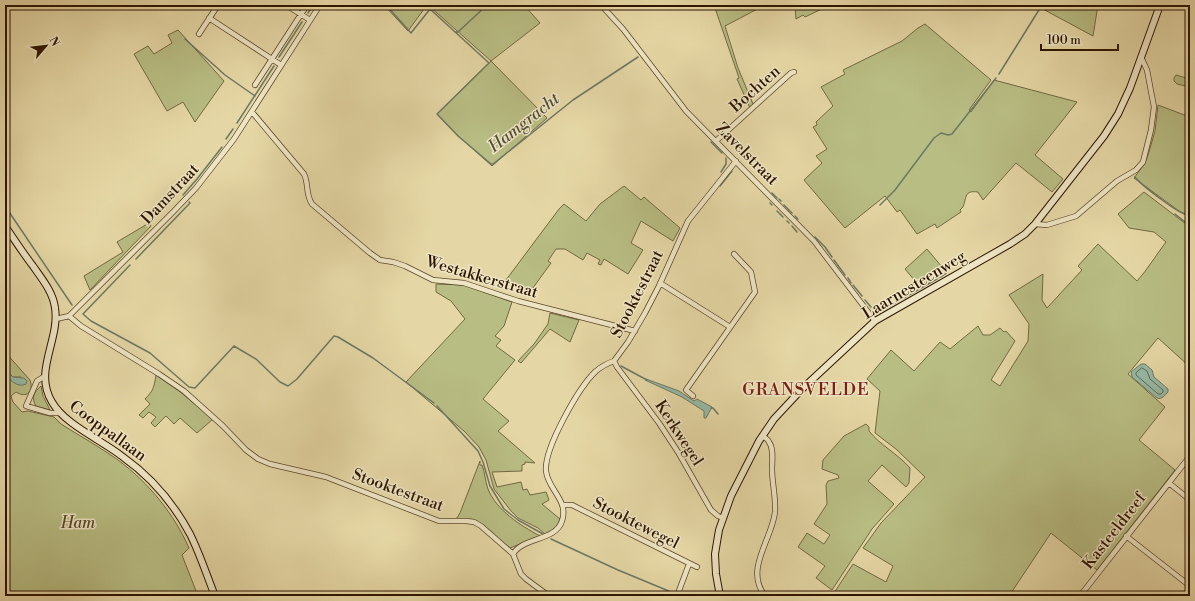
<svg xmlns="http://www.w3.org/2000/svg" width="1195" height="601" viewBox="0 0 1195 601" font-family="'Libre Bodoni',serif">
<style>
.green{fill:#b8bd83;stroke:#726942}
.water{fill:#96baa6;stroke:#6c7864}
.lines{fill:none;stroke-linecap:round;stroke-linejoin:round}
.shore{stroke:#626853;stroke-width:1}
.stream{stroke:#6c7864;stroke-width:1.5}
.street-casing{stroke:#5b4629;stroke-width:6}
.secondary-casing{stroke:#2d1500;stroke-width:8}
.street{stroke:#eee5c4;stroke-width:4.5}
.secondary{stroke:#eee5c4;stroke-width:6}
.labels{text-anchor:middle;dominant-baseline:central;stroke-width:3;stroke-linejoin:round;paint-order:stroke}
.street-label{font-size:16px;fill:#2d1500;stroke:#eee5c4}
.park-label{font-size:16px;font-style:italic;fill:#574727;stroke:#eee5c4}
.water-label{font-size:17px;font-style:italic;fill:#524f3a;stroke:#eee5c4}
.neighbourhood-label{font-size:17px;letter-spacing:1px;fill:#7a1f14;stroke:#eee5c4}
</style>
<rect width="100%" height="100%" fill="#e5d7a5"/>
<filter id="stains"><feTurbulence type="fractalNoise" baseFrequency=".005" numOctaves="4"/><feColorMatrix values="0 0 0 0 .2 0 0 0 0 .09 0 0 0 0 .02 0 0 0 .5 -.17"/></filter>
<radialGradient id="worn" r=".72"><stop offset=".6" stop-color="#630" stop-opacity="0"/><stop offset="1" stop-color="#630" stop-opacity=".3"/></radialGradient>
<path class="green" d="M384,5H392V6L396,5H427L408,31Z
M428,5H524L540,23L491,61L547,118L492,166L455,133L437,114L491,61Z
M714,5H765L725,26L738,68L753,104L750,108L737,79L739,78Z
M795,5H830L805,17L803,15L796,19Z
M1044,5H1098L1093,36L1041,8Z
M925,24L991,80L969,110L971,112L994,80L1077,102L1035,155L1063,179L1052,192L1016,163L983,200L978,192C964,190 967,197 963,207L960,210L961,212L937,228L935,224L917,234L900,210L897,212L885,196L845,228L804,180L822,163L816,156L827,149L813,127L817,125L816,122L833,106L821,87L845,74L843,70L902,41L918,28Z
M178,30L224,81L195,122L183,102L167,111L134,54L148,46L154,54L172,43L168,35Z
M1176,75L1190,79V87L1177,84L1174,81V78Z
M1158,105L1187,116L1190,110V214L1188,215L1179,211L1134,178L1145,163L1148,155L1155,131Z
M624,186L641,200L644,197L680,228L673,241L641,221L631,243L643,250L628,274L604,259L601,265L598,264L600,260L587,253L583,260L565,249H556L548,261L551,263L530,292L526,289L506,280L559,209L564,204L586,221L600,204Z
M1144,192L1186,224V232L1190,234V367L1158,338L1128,374L1165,407L1139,440L1175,470L1097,570L1051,533L1009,596H832L853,564L886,582L893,566L863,548L881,523L925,477L896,449L875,433L880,391L867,379L891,350L914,371L940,342L950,349L978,326L983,335H990L1000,328L1004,332L1006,331L1015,341L991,380L1000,386L1028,341L1029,324L1009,295L1043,274L1042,300L1047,308L1082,270L1078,266L1098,244L1137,281C1148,269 1156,255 1166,242L1154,232L1129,228L1118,214Z
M149,223L151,226L90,290L84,276L123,252L117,242Z
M927,249L947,273L921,288L905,269Z
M436,284L464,285L512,302L504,326L495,336L501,340L496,346L515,360L483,399L509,421L498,431L535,463L525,462V464L522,465V471L492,472L497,487L521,482L523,490L527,489L530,495L546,492L549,500L542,504L560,519C557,527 553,531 545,534L538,528L518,518L511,511L494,489L486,460L479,447L464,431L406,382L465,319L451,301L436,292Z
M550,313L579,320L570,342L550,329L521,363L518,361L534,344L548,324Z
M5,352L30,380C34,391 27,399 16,392L11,396L13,402L22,412L28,411L54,417L61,424C80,436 100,447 118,460C149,483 174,514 189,548L182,555L198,596H5V376L19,385L21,377H13L5,369Z
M156,375L179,391L213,419L197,433L180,418L174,424L166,416L155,427L151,423L156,417L149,412L143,418L139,415L150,404L145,399C153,391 154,388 156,375Z
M41,386L43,396L50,410L36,406C31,398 34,392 41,386Z
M866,424L869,427V431C881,446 897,453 910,468L909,483L906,487L882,465L868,481L894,504L872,529L832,590L816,578L825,566L798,547L807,533L824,544L830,535L814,524L827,504L826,485L828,481L839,478L838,475L822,469L823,460L844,436Z
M480,461V465H482C485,472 485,481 488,489C497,511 520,525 540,536L510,548C487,532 486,517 454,519L457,518L460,513Z"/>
<path class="water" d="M1141,364H1145L1152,370L1154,377L1168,389V392C1165,395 1162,400 1157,398L1132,377L1131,372Z
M5,369L13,377L24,378L27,381L26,384C18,388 12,381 5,376Z
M646,379L679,391L694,401L697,399L712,407L706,418H704V411L682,397L645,380Z"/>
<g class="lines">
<path class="shore" d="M1142,368L1147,371L1150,379L1163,390V392L1161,394H1158L1136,375V373Z"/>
<path class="stream" d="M386,5L411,33L430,9L489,63L437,114L458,136L491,164H493L573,100L638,57
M1113,5L1129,8L1152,9
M308,13L313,5
M456,32H458L487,5
M185,39L225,75L255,96
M279,57L302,22
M999,74L1042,5
M237,123L274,66
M226,139L233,129
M711,142L722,153
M721,172L726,164V158
M1135,177C1141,185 1181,216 1190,216
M720,186L732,171
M772,193L777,198
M183,195L197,179L222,147
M779,199L781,201
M770,203L772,205
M784,205L792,213
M880,205L895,190L934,138L941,133L948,135L952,134L996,78
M5,206L72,305
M777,211L783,217
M1175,214L1189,225L1190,224
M795,216L798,219
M787,221L789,223
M792,226L797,232
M815,237L825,247L832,257
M136,259L190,203L189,202
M834,260L845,275
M130,265L83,314L91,321L150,353L189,387L195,388L234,346L256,359L280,382L288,386L297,379L334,336L338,337L373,358L434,403
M941,277L945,274
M848,278L851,283
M853,285L862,296
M865,300L871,307
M876,312H879L937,279
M621,366L647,380
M437,406L478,451L483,462L490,486L504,509L518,520L543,534
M711,408H713L718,414
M551,539L618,570L676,594"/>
<g class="street-casing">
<path id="street" d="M286,5L310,20
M601,5L623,29L686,111L814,241L875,321
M209,18L281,65
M199,34L218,5
M255,85L307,5
M252,112L304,174C309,184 305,193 312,204L370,253L380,260L393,262L405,266L433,280L464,283L518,301L635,331
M716,141L791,73L794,72
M1035,224L1047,225L1076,216L1117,181L1136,170L1143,162L1151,130L1154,107L1147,70L1141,57
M660,283L730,327
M69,316L81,326L159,374L184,391L223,426L246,450L258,459L270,464L326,477L439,521H466L474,522L481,526L513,554L521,574L526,579L549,596
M56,319L69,316L173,212L196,188L217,161L234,139L320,5
M614,361L617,367L659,423L678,452L711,510L718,516L723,518
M45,376L37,381L26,406L50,413H59
M693,396L686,390L755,292L751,272L734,254
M763,436C765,438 768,439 769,442C774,449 772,461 772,469C772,483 776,497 775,512C772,540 744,569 765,596
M1169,483L1190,500
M562,505H572L697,567
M1126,536L1190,586
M513,554C523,537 556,541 562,521C569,500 548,490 546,471C544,448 579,387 596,371C601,367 608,363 614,361L628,342L645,313L659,286L688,221L736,161
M677,596L689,564
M1080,596L1190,456"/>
</g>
<g class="secondary-casing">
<path id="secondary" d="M5,226C14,239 23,253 33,266C42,279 53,292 55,308C60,340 33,371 52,402C65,425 102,440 123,457C151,477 174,504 190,534C200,554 207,576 215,596
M720,596L716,574L715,554L719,530L731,496L759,441L774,419L802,389L875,321L1010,244L1025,234L1035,224L1104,136L1118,114L1130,88L1160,5"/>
</g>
<use href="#street" class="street"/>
<use href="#secondary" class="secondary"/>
</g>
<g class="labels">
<g class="street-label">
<text transform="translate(755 89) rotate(-42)">Bochten</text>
<text transform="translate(747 154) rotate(45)">Zavelstraat</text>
<text transform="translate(170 194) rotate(-47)">Damstraat</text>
<text transform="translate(482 277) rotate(16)">Westakkerstraat</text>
<text transform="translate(914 285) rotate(-31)">Laarnesteenweg</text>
<text transform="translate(637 294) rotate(-63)">Stooktestraat</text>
<text transform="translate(108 431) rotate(36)">Cooppallaan</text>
<text transform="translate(679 433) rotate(57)">Kerkwegel</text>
<text transform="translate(398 490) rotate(20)">Stooktestraat</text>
<text transform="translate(636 523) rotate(27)">Stooktewegel</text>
<text transform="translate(1114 531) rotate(-52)">Kasteeldreef</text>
</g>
<g class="park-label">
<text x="78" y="523">Ham</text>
</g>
<g class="water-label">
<text transform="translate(524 123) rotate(-38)">Hamgracht</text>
</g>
<g class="neighbourhood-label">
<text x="806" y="390">GRANSVELDE</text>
</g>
</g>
<rect width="1195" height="601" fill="none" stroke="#e5d7a5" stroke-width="20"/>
<rect x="6" y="6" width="1183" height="589" fill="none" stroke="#2d1500" stroke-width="2"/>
<rect x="10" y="10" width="1175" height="581" fill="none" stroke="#2d1500"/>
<g transform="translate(46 46) rotate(62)" stroke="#eee5c4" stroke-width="3" paint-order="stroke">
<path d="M0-3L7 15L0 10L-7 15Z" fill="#2d1500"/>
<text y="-6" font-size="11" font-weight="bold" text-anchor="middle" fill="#2d1500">N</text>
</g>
<path d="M1041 44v6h77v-6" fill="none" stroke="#2d1500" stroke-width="2"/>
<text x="1047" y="44" font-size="12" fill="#2d1500" stroke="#eee5c4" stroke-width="3" paint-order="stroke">100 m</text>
<rect width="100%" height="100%" filter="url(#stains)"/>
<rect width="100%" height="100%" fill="url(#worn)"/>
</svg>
